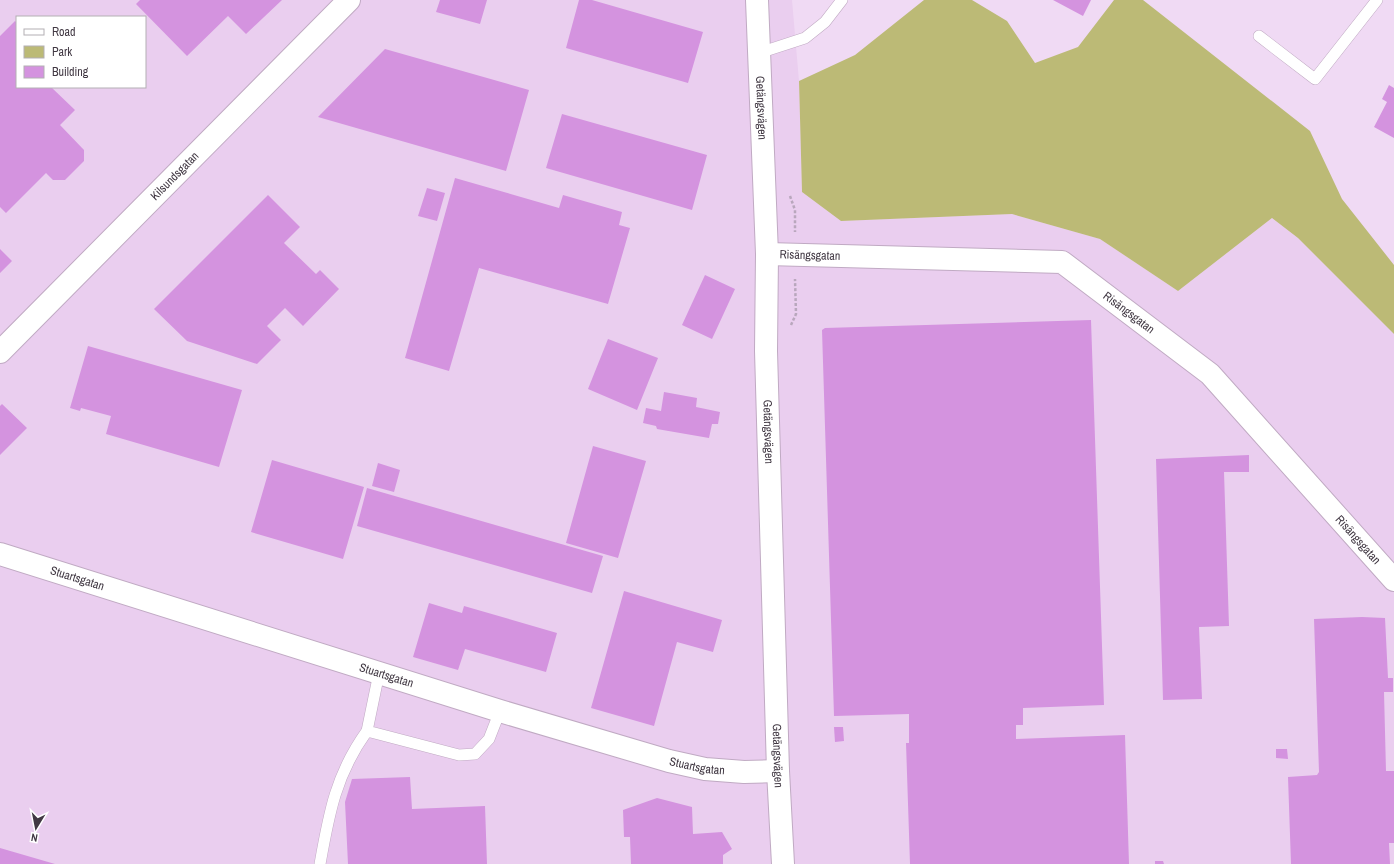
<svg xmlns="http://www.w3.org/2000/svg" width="1394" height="864" viewBox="0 0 1394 864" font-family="'Archivo Narrow',sans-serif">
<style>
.built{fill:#eaceef;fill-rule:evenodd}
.green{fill:#bcba76}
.building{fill:#d493df}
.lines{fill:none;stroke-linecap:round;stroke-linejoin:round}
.lane-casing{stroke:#c0aac3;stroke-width:12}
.street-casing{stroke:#c0aac3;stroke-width:24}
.secondary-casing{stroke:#c0aac3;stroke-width:24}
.path{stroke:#b9a7bd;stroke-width:2.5;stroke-dasharray:3 2;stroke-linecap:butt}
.lane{stroke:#fff;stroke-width:11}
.street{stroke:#fff;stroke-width:22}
.secondary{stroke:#fff;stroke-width:22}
.labels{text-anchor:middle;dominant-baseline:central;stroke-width:4;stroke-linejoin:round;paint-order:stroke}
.street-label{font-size:12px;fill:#413843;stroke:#fff}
</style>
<rect width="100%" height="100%" fill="#f0daf4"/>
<path class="built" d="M0,0H792L799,81L802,192L841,221L1012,214L1100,239L1178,291L1272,218L1298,238L1394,334V864H0ZM17,17H145V87H17Z"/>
<path class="green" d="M924,0H972L1007,21L1035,63L1078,47L1114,0H1143L1310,131L1342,199L1394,265V334L1298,238L1272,218L1178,291L1100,239L1012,214L841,221L802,192L799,81L855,55Z"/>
<path class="building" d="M140,0H282L246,34L228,16L187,56L136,4Z
M440,0H487L480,24L436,12Z
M579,0H592L703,32L688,83L566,48Z
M1053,0H1091L1083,16Z
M15,21L17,23V87H51L75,110L60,125L84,150V161L65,180H53L46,173L6,213L0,207V36Z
M385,49L529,90L506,171L318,117Z
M1389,85L1394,88V138L1374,127L1387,102L1382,99Z
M562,114L707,155L692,210L546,168Z
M455,178L559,208L563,195L622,212L619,225L630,228L608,304L479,268L449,371L405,358Z
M427,188L445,193L437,221L418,216Z
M268,195L300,227L284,243L316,274L320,270L339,289L303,326L285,308L267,326L281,340L257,364L187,341L154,309Z
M0,249L12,261L0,273Z
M705,275L735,289L712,339L682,325Z
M1091,320L1104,705L1023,708V725H1016V739L1125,735L1129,864H910L906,743H909V714L834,716L822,330L825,328Z
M608,339L658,358L637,410L588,389Z
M88,346L242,390L219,467L106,434L111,416L81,408L80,411L70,408Z
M664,392L697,398L696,407L720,412L718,424H712L709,438L657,429L656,426L643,423L646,408L661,411Z
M2,404L27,428L0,455V406Z
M593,446L646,461L618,558L566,543Z
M1249,455V472H1224L1229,626L1199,627L1202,699L1163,700L1156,459Z
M272,460L364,487L343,559L251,532Z
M378,463L400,470L394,492L372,486Z
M367,488L603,556L592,593L357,526Z
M624,591L722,620L713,652L677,642L654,726L591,708Z
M429,603L462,613L464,606L557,633L546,672L465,649L458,670L413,657Z
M1362,617L1385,618L1388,678H1393V692H1384L1386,771H1394V843H1389L1390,864H1291L1288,777L1317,775L1319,772L1314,619Z
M834,727H843L844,741L835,742Z
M1276,749H1287L1288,759L1276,758Z
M410,777L412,809L485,806L487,864H348L345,802L352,779Z
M657,798L692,807L693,834L722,832L732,849L723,855V864H631L630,837H624L623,810Z
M0,848L55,864H0Z
M1155,861H1163L1164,864H1155Z"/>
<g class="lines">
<g class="lane-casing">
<path id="lane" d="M1259,36L1315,79L1377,0
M759,53L805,38L825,22L842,0
M379,673L367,731L459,755L475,754L489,739L500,711
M320,864C329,813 336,774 367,731"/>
</g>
<g class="street-casing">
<g id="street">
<path id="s1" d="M767,254L1062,262L1210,374L1394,580"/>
<path id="s2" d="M0,352L349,0"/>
<path id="s3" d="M0,554L500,711L669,761L705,769L744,772L778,771"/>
</g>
</g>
<g class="secondary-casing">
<g id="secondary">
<path id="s4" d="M757,0L767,254L766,351L778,771L783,864"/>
</g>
</g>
<path class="path" d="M790,196L795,210V232
M791,325L796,314L795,279"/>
<use href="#lane" class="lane"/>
<use href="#street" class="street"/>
<use href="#secondary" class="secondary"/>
</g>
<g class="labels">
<g class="street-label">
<text stroke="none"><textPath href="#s4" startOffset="108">Getängsvägen</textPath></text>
<text stroke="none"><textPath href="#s2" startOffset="248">Kilsundsgatan</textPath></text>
<text stroke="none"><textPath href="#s1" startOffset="43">Risängsgatan</textPath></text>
<text stroke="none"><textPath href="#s1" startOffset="379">Risängsgatan</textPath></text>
<text stroke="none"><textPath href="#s4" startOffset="432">Getängsvägen</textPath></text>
<text stroke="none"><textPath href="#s1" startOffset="703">Risängsgatan</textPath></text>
<text stroke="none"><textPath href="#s3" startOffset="81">Stuartsgatan</textPath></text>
<text stroke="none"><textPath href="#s3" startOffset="405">Stuartsgatan</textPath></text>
<text stroke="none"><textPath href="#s4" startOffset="756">Getängsvägen</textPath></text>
<text stroke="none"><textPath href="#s3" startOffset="729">Stuartsgatan</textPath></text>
</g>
</g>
<rect x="16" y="16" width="130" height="72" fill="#ffffff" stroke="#b3afb4"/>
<rect x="24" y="29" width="20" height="6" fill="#ffffff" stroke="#b3afb4"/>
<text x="52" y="36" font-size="12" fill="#413843">Road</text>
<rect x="24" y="46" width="20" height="12" fill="#bcba76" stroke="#b3afb4"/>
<text x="52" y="56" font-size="12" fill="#413843">Park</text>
<rect x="24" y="66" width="20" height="12" fill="#d493df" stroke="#b3afb4"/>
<text x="52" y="76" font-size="12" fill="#413843">Building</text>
<g transform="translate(36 828) rotate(190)" stroke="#ffffff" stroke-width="3" paint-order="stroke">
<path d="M0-3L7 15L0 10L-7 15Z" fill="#413843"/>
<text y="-6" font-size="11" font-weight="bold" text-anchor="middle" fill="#413843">N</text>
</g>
</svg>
